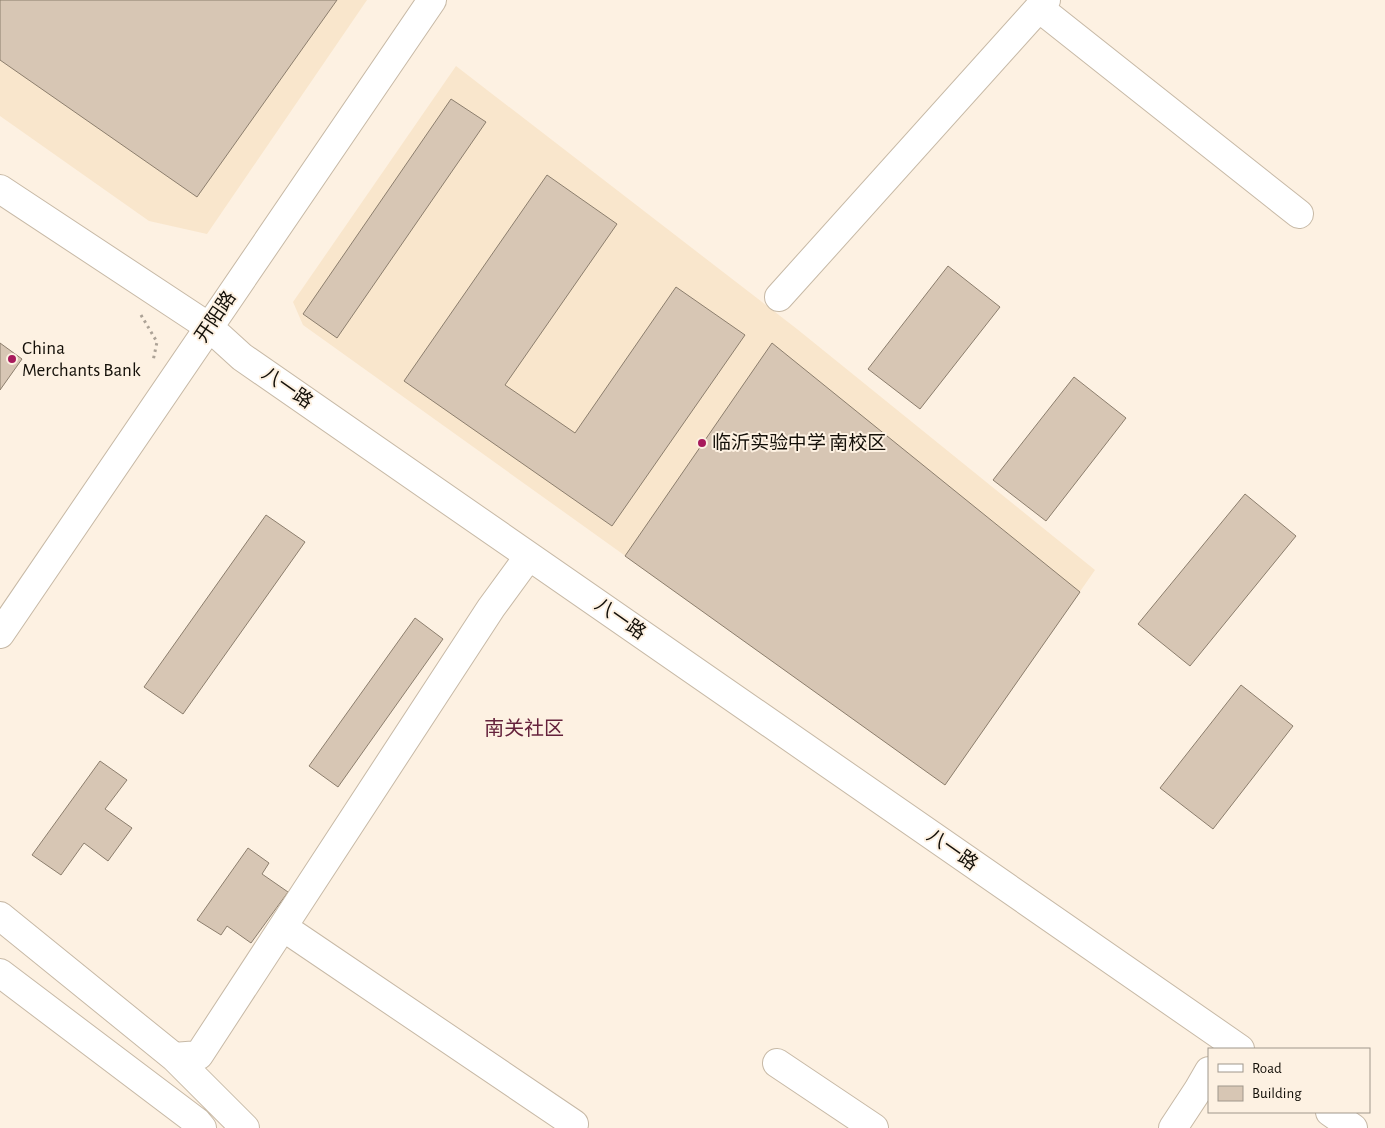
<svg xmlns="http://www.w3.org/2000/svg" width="1385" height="1128" viewBox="0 0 1385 1128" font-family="'Alegreya Sans','Noto Sans SC',sans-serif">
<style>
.built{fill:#f9e6cc}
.building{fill:#d7c6b4;stroke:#8c7e6d}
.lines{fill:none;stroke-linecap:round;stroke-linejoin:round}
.minor-casing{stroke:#c7b9a6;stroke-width:30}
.path{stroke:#aca296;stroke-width:3;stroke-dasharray:2.5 4;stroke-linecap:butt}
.minor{stroke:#fff;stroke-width:28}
.poi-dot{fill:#a71a5c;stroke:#fdf1e2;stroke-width:2}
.labels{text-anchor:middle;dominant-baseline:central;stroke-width:4;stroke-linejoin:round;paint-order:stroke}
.street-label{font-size:19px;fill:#141009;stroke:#fdf1e2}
.poi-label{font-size:19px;fill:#141009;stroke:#fdf1e2;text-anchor:start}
.neighbourhood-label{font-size:20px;fill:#65223c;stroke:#fdf1e2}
</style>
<rect width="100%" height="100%" fill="#fdf1e2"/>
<path class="built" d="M0,0H367L207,234L149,221L0,116Z
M456,66L797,329L1095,570L945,785L303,325L293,302Z"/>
<path class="building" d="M0,0H337L197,197L0,60Z
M451,99L486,122L337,338L303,314Z
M547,175L617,224L505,385L575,433L676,287L745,335L612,526L404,381Z
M948,266L1000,307L920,409L868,369Z
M0,343L22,359L0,390Z
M772,343L1080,592L945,785L625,556Z
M1074,377L1126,418L1046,521L993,480Z
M1245,494L1296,536L1190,666L1138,624Z
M266,515L305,542L183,714L144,687Z
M415,618L443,639L338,787L309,766Z
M1241,685L1293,726L1213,829L1160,788Z
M100,761L127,780L105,809L132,828L108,861L84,843L61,875L32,855Z
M248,848L269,863L262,874L288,892L251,943L227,926L221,935L197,920Z"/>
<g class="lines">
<g class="minor-casing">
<path id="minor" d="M1039,8L1299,214
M0,189L209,327L242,357L1240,1049
M779,297L1046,0
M0,634L432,0
M0,916L174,1057L199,1055L491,608L529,556
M283,927L574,1124
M0,973L197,1122L202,1128
M174,1057L245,1128
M777,1063L874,1128
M1330,1112L1353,1128
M1173,1128L1198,1090L1209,1071"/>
</g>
<path class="path" d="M141,315L157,342L153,361"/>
<use href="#minor" class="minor"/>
</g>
<g class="poi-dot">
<circle cx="12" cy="359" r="5"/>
<circle cx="702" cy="443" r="5"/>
</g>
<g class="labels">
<g class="street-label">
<text transform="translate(216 317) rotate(-56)">开阳路</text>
<text transform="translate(287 388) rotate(35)">八一路</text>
<text transform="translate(620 619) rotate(35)">八一路</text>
<text transform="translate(952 850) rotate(35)">八一路</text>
</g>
<g class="poi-label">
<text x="22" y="348">China<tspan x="22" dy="22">Merchants Bank</tspan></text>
<text x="712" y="443">临沂实验中学 南校区</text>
</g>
<g class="neighbourhood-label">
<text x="524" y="729">南关社区</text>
</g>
</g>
<rect x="1208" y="1048" width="162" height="65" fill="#fdf1e2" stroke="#a0978b"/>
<rect x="1218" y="1064" width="25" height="8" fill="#ffffff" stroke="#a0978b"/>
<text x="1252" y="1073" font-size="15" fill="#141009">Road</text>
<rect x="1218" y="1086" width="25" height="15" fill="#d7c6b4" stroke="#a0978b"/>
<text x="1252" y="1098" font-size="15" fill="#141009">Building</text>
</svg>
